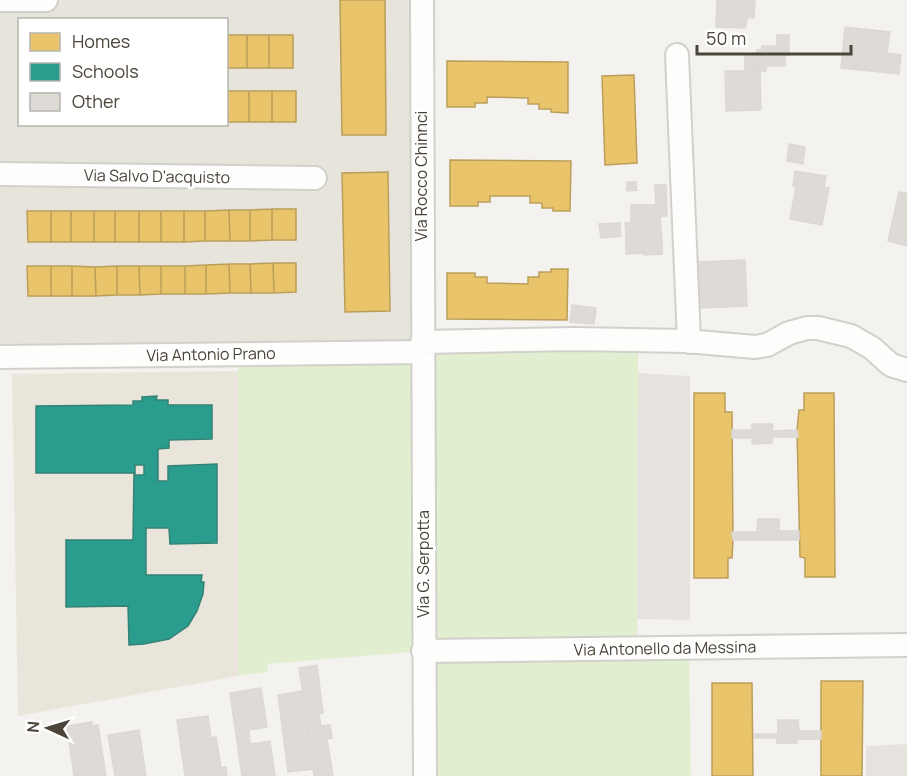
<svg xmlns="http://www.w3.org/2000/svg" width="907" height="776" viewBox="0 0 907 776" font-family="Manrope,sans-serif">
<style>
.residential{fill:#e7e4dc;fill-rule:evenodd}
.education{fill:#eae5da}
.green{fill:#e1eecf}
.parking{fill:#e6e3df}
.homes{fill:#e9c46a;stroke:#ba9e5b;stroke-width:1.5}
.schools{fill:#2a9d8f;stroke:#348275;stroke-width:1.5;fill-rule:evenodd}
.building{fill:#dedbd6;stroke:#dcd9d4;stroke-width:1.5}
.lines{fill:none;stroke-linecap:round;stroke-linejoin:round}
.street-casing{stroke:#d2d0cb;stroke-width:26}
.street{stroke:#fdfdfc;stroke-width:22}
.labels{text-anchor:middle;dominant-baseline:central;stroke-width:6;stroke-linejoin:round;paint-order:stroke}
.street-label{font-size:16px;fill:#4b4439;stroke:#fff}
</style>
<rect width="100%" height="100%" fill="#f4f2ee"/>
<path class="residential" d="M0,0H422V352L0,357ZM20,20H226V124H20Z"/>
<path class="education" d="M238,371V676L18,716L12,374Z"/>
<path class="green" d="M638,350L637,648H689L691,776H425L423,651L267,664L268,672L238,676V354Z"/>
<path class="parking" d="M638,373L690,376V620L637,619Z
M907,744V776H866V746Z"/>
<path class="homes" d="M340,0H385L386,135H342Z
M226,35H247V68H226Z
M247,35H269V68H247Z
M269,35H293V68H269Z
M447,61L568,62V113L551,112V109H539V104H528V98L487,97V103H475V107H447Z
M634,75L637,163L605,165L602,76Z
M226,91H227L228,122H226Z
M227,91H249V122H228Z
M249,91H272V122H249Z
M272,91H296V122H272Z
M450,160L571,161L570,211H553V208H542V203H530V196H490V202H478V206H450Z
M388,172L390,311L345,312L342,173Z
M272,209V240L250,241V210Z
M272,209H296V240H272Z
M229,210L230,241H205V211Z
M229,210H250V241H230Z
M27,211H51V242H28Z
M51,211H71V242H51Z
M71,211H94V242H71Z
M94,211H115V242H94Z
M115,211H139V242H115Z
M139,211H161V242H139Z
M161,211H184V242H161Z
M184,211H205V241L184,242Z
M273,263L274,293H251L250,264Z
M273,263H296V292L274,293Z
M229,264L230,293L206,294V265Z
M229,264H250L251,293H230Z
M206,265V294H185V266Z
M27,266H51V296H28Z
M51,266H72V296H51Z
M72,266L95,267L96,296H72Z
M117,266V295L96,296L95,267Z
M117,266H139L140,295H117Z
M139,266H161V294L140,295Z
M161,266H185V294H161Z
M551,269H568L567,320L447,319V273H475V277H487V283L528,284V277H539V272H551Z
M694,393H725V412H732L733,540L732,558H728V578H694Z
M804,393H834L835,577H805V558L800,557L797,430L799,410H804Z
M821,681H863L862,776H821Z
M712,683H752L753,776H712Z"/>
<path class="schools" d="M157,396L156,400H168V405H212V439L169,440V448L158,449V481H168V466L217,464V543L170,544L169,528H146V575H202L201,582H204L203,594L197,611L188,626L169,639L144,644L129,645L128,606L66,607V540H133L134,473H36V406L133,405V401H142V397ZM135,465H144V475H135Z"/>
<path class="building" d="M717,0H755L754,18L748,17L745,28L716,27Z
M845,27L890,32L887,53L901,55L899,74L841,68Z
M777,35H789V55H785V66H766V71H757V50H762V46H777Z
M745,56H757V71L745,70Z
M725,71H760L761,110L726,111Z
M789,144L805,147L803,164L787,161Z
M795,171L826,176L824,187L829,188L822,225L790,219L796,187L793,186Z
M627,182H636L637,190L627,191Z
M655,185H666L667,216H660L662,241L643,242V235H626L625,223H631V205H656Z
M899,192L907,193V246L888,241Z
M620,223L621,236L601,238L599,224Z
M626,235H643L644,253L626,254Z
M662,241V254L644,255L643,242Z
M745,260L747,306L699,308L698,262Z
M572,305L596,308L594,324L570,322Z
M752,424H773L772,431L797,430L798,437H772V443L752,444V438H732V430H752Z
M758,519H779V531H799V540H733L732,532H757Z
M317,665L323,713L319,714L321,726L308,728L299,668Z
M261,688L267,727L249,730L250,744L270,741L275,776H242L230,693Z
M302,691L305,714L281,718L278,695Z
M305,714L313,769L288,772L281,718Z
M208,716L211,738L216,737L221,768L226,767L227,776H185L177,720Z
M778,720H798L799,731H821V739H797V743H777V738H754V734H778Z
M92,722V726L98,725L106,776H74L67,726Z
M330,725L332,738L327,739L333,776H314L308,728Z
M139,730L146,776H115L108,735Z"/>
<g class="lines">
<g class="street-casing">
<path id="street" d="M0,0H46
M422,0L425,776
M677,55L689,342
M0,174L315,178
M422,342L575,339L686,341L755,347L767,345L789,333L807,328H818L851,336L872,348L891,365L907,370
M0,357L422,352
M423,651L907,645"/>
</g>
<use href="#street" class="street"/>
</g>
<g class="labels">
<g class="street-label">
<text transform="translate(157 176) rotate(1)">Via Salvo D'acquisto</text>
<text transform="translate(421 176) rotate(-90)">Via Rocco Chinnci</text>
<text transform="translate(211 354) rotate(-1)">Via Antonio Prano</text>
<text transform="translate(423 564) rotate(-90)">Via G. Serpotta</text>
<text transform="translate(665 648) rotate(-1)">Via Antonello da Messina</text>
</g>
</g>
<rect x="18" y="18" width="210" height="108" fill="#ffffff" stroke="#b7b4b0" stroke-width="1.5"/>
<rect x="30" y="33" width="30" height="18" fill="#e9c46a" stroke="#b7b4b0" stroke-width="1.5"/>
<text x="72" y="48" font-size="18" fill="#4b4439">Homes</text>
<rect x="30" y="63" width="30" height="18" fill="#2a9d8f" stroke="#b7b4b0" stroke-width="1.5"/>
<text x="72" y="78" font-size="18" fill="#4b4439">Schools</text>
<rect x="30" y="93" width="30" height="18" fill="#dedbd6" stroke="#b7b4b0" stroke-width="1.5"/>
<text x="72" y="108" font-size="18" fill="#4b4439">Other</text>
<g transform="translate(48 728) rotate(274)" stroke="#ffffff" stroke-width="4.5" paint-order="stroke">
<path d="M0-4.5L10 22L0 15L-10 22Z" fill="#4b4439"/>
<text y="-9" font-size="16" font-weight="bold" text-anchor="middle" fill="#4b4439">N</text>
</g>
<path d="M697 45v9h154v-9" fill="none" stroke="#4b4439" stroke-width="3"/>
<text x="706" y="45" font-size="18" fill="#4b4439" stroke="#ffffff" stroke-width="4.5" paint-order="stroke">50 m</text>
</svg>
